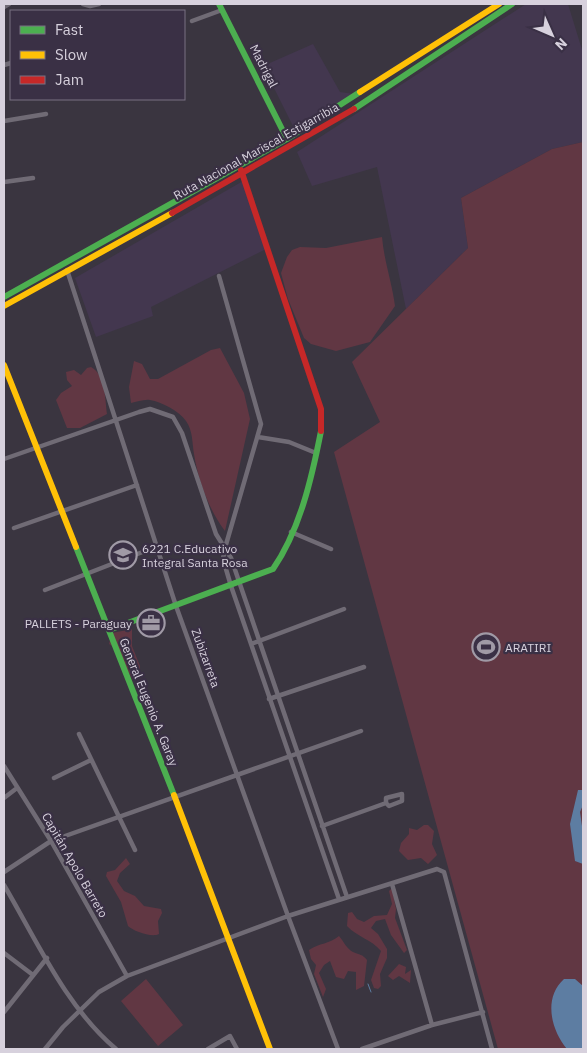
<svg xmlns="http://www.w3.org/2000/svg" width="587" height="1053" viewBox="0 0 587 1053" font-family="'IBM Plex Sans',sans-serif">
<style>
.built{fill:#43374f}
.green{fill:#613743}
.water{fill:#5d7da2}
.lines{fill:none;stroke-linecap:round;stroke-linejoin:round}
.stream{stroke:#5d7da2;stroke-width:1}
.street{stroke:#706b75;stroke-width:4.5}
.fast{stroke:#4caf50;stroke-width:6}
.slow{stroke:#ffc107;stroke-width:6}
.jam{stroke:#c62828;stroke-width:6}
.labels{text-anchor:middle;dominant-baseline:central;stroke-width:4.5;stroke-linejoin:round;paint-order:stroke}
.street-label{font-size:12px;fill:#d7d1dd;stroke:#3a3045}
.poi-label{font-size:12px;fill:#d7d1dd;stroke:#3a3045;text-anchor:start}
</style>
<rect width="100%" height="100%" fill="#3a3540"/>
<path class="built" d="M526,4H568L583,53V142L552,149L461,198L468,248L406,309L377,167L312,186L297,152Z
M313,44L340,92L354,94L295,130L263,66Z
M243,181L266,249L151,307L153,316L96,337L75,278Z"/>
<path class="green" d="M583,142V1049H498L334,452L380,422L352,362L468,248L461,198L552,149Z
M382,237C384,261 392,282 395,306L370,342L336,351L311,344L304,338L288,299L281,273L287,257L292,250L300,247L326,248Z
M220,348L244,393L250,419L225,531C209,510 198,480 194,454C192,442 193,431 186,421C179,411 162,402 150,400C144,399 137,402 131,403L129,387L134,361L142,364L150,379H158L211,350Z
M91,367C106,375 105,400 107,414L80,428H67L56,400L61,393L72,386L67,380L66,372L74,370L81,375L87,368Z
M132,629V646L140,666V675L133,680L114,647L109,644L112,633Z
M424,825H428L434,831L432,844L437,855L428,864L421,858L408,860L399,851L401,843L409,834V828L417,830Z
M126,858L130,864L120,873L117,881L124,891L135,896L144,906L161,909L162,913L158,921L159,934C152,938 133,931 128,926L121,902L106,876L107,872L115,870Z
M392,888L396,909L395,918L407,950L404,953L391,935L385,919L376,921L371,928L378,934L387,949V958L380,974L381,986L378,989L374,988L371,980L381,951C371,939 357,937 347,926L348,913L352,912L357,919L364,922L374,916L387,915L392,904L389,891Z
M339,936C344,942 347,949 353,952C360,955 362,954 367,960L364,986L356,990V972L348,971L344,979L336,977L330,961L324,965L319,973L326,989L323,997L314,974L316,965L311,959L309,950C319,943 330,944 339,936Z
M399,964L406,967L405,974L411,970L410,983L399,976L393,980L388,976Z
M146,979L183,1025L158,1046L121,1001Z"/>
<path class="water" d="M578,790H583V805L580,812L583,833V864L575,861L570,824Z
M564,979H575L583,986V1049H567C551,1030 543,998 564,979Z"/>
<g class="lines">
<path class="stream" d="M368,984L371,992"/>
<path class="street" d="M83,4L90,6L99,4
M4,7L9,4
M192,21L222,10
M4,65L11,63
M4,121L46,114
M4,182L33,178
M67,270L176,606L288,916L338,1049
M219,276L261,424L225,548L223,559L231,586L339,899
M258,437L289,442L316,453
M4,459L139,412L150,409L173,417L182,433L216,534L231,558L347,897
M14,528L137,485
M291,532L331,549
M45,590L158,546
M251,644L344,609
M269,699L364,667
M79,734L135,850
M4,766L51,841L127,976
M54,778L91,760
M4,798L17,788
M322,826L386,803L389,806L402,801V794L386,798V803
M4,872L51,841L361,731
M392,884L432,1025
M4,885C37,941 66,1007 116,1049
M4,953L33,975
M4,1012L47,958
M45,1049L63,1027L99,992L127,976L288,916L437,869L444,872L492,1049
M208,1049L230,1036L237,1049
M362,1049L432,1025L483,1012"/>
<path class="fast" d="M219,4L287,139
M354,109L512,4
M4,297L287,139L360,92
M76,547L174,795
M109,630L273,569C300,530 312,477 321,431"/>
<path class="slow" d="M360,92L499,4
M4,306L172,213
M4,365L76,547
M174,795L270,1049"/>
<path class="jam" d="M241,170L321,409V431
M172,213L354,109"/>
</g>
<defs>
<g id="school-ring" transform="scale(1.4375)"><circle r="9.5" fill="#3a3045" stroke="#a09aa6" stroke-width="1.5"/><path d="M0-5L7-2L0 1L-7-2ZM-4 1L0 2.5L4 1V4Q0 6-4 4Z" fill="#a09aa6"/></g>
<g id="office-ring" transform="scale(1.4375)"><circle r="9.5" fill="#3a3045" stroke="#a09aa6" stroke-width="1.5"/><path d="M-6-3h4V-5.5h4V-3h4V5H-6ZM-1-4.5V-3h2v-1.5ZM-6 0V1H6V0Z" fill="#a09aa6"/></g>
<g id="stadium-ring" transform="scale(1.4375)"><circle r="9.5" fill="#3a3045" stroke="#a09aa6" stroke-width="1.5"/><path d="M0-5a6.5 5 0 1 0 0 10a6.5 5 0 1 0 0-10ZM-3.5-1.8h7v3.6h-7Z" fill="#a09aa6"/></g>
</defs>
<g fill-rule="evenodd">
<use href="#school-ring" x="123" y="555"/>
<use href="#office-ring" x="151" y="623"/>
<use href="#stadium-ring" x="486" y="647"/>
</g>
<g class="labels">
<g class="street-label">
<text transform="translate(264 66) rotate(63)">Madrigal</text>
<text transform="translate(256 151) rotate(-29)">Ruta Nacional Mariscal Estigarribia</text>
<text transform="translate(206 658) rotate(70)">Zubizarreta</text>
<text transform="translate(149 702) rotate(68)">General Eugenio A. Garay</text>
<text transform="translate(75 865) rotate(60)">Capitán Apolo Barreto</text>
</g>
<g class="poi-label">
<text x="142" y="548">6221 C.Educativo<tspan x="142" dy="14">Integral Santa Rosa</tspan></text>
<text x="132" y="623" text-anchor="end">PALLETS - Paraguay</text>
<text x="505" y="647">ARATIRI</text>
</g>
</g>
<rect width="587" height="1053" fill="none" stroke="#d7d1dd" stroke-width="10"/>
<rect x="10" y="10" width="175" height="90" fill="#3a3045" stroke="#797082"/>
<rect x="20" y="26" width="25" height="8" fill="#4caf50" stroke="#797082"/>
<text x="55" y="35" font-size="15" fill="#d7d1dd">Fast</text>
<rect x="20" y="51" width="25" height="8" fill="#ffc107" stroke="#797082"/>
<text x="55" y="60" font-size="15" fill="#d7d1dd">Slow</text>
<rect x="20" y="76" width="25" height="8" fill="#c62828" stroke="#797082"/>
<text x="55" y="85" font-size="15" fill="#d7d1dd">Jam</text>
<g transform="translate(552 35) rotate(135)" stroke="#3a3045" stroke-width="4" paint-order="stroke">
<path d="M0-4L9 19L0 12L-9 19Z" fill="#d7d1dd"/>
<text y="-8" font-size="14" font-weight="bold" text-anchor="middle" fill="#d7d1dd">N</text>
</g>
</svg>
